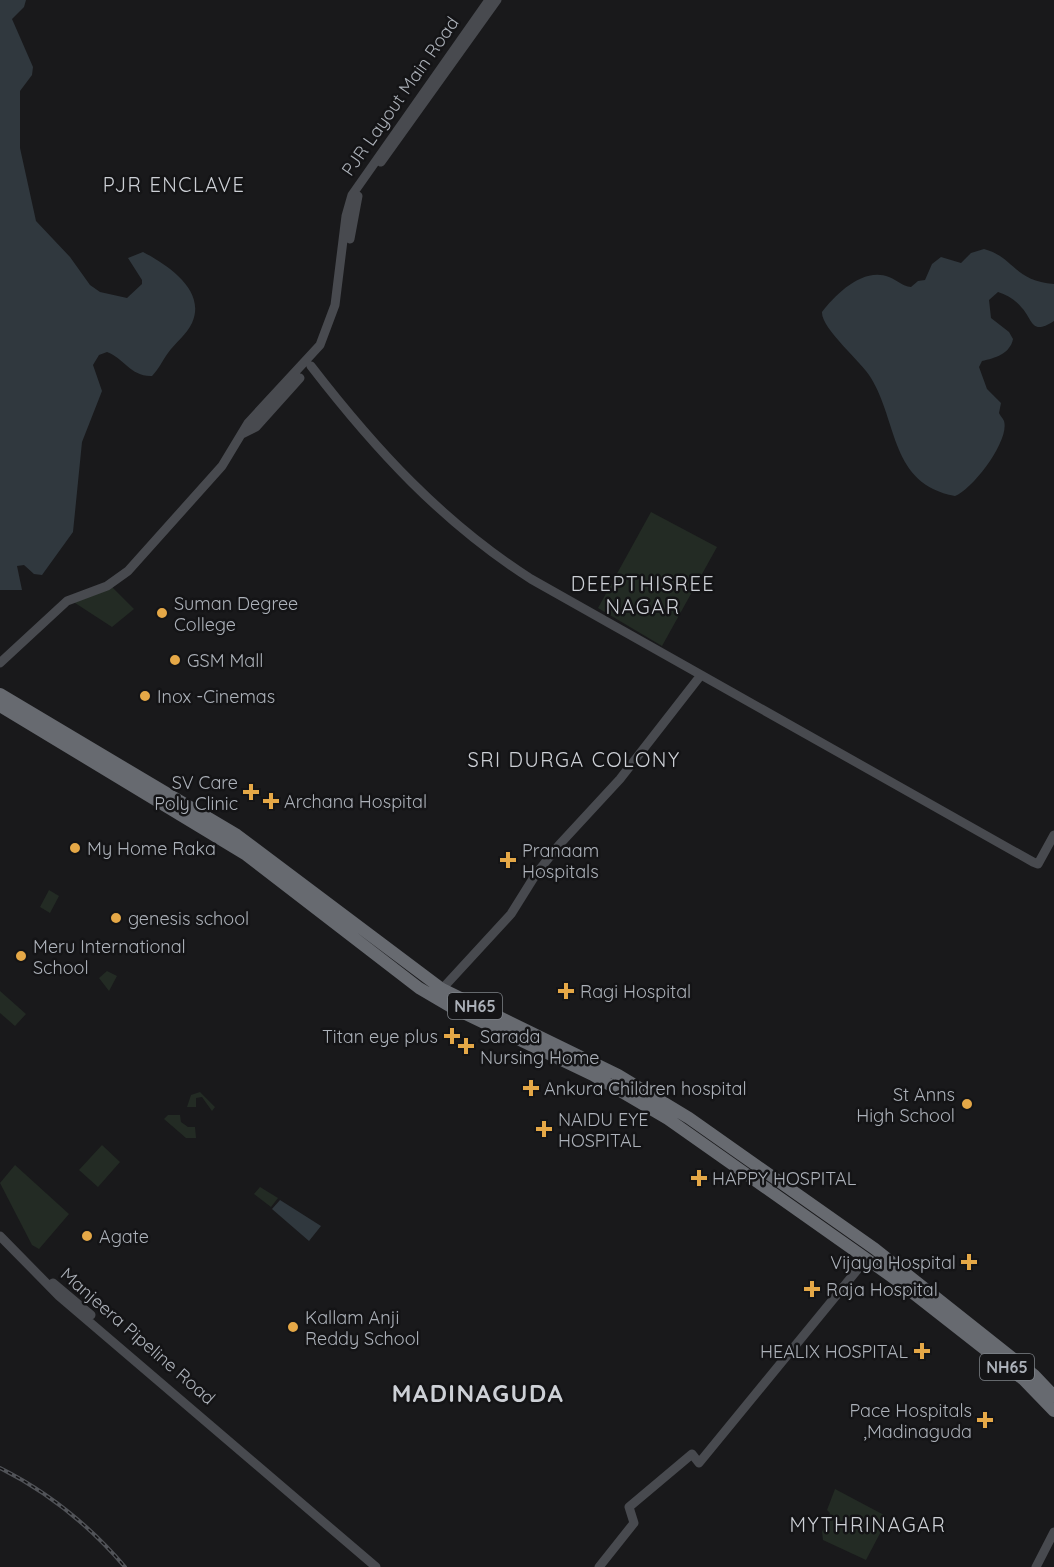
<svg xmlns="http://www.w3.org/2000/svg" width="1054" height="1567" viewBox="0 0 1054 1567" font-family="Quicksand,sans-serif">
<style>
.green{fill:#232b24}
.water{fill:#30383e}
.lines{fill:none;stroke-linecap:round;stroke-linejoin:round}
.secondary{stroke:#484a4f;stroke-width:9}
.highway{stroke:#676a70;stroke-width:12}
.rail-casing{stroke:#515358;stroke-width:4}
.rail{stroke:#141416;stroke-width:1.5;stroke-dasharray:4.5;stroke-linecap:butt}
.poi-dot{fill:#e5a847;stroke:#141416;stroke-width:2}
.labels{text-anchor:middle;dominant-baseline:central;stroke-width:5;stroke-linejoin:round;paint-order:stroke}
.shield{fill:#141416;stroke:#7e8288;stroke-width:1.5}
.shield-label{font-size:16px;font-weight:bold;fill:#acb1b9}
.street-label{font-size:18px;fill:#acb1b9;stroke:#141416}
.poi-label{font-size:18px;fill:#acb1b9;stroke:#141416;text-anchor:start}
.neighbourhood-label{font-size:20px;letter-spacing:1.5px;fill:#cdd0d6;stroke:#141416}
.district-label{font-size:24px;font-weight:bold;letter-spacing:1.5px;fill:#cdd0d6;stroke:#141416}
</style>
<rect width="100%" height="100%" fill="#19191b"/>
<path class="green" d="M651,512L717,547L662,646L598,608Z
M112,587L134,609L112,627L72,601Z
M49,890L59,896L50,913L40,907Z
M107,971L117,976L109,991L99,978Z
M0,991L26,1014L15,1026L0,1013Z
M200,1092L215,1107L212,1111L202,1097L196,1098V1107H187L191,1095Z
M168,1115H180L181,1122L188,1127H195L196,1138H186L164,1119Z
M102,1145L120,1162L98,1187L79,1170Z
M15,1165L69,1214L39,1249L32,1245L0,1183Z
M260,1187L278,1198L271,1207L254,1194Z
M835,1489L884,1515L887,1520L866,1560L823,1540L822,1532L830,1513L827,1510Z"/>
<path class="water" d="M0,0H26L24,7L12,19L33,67L32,75L20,91V148L36,221L70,257L90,285L100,292L127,298L142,284V280L128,258L143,252C166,264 207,290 192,323C187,334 175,343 168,353C162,361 159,369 152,376C131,377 124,358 107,352L99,355L93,365L102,391L82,442L73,532L42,575L34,574L24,565L17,566L22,590H0Z
M984,249C1014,257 1014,281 1054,284V321C1031,336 1033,320 1022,308C1016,300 1007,295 998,292L989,300L991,318L1009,332L1013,339C1010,354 995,358 982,361L979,367L987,389L1001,403L999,413C1000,416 1003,418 1004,421C1010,440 973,489 955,496C890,484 898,422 871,378C862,362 821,329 822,312C836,294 863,267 889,277C897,280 902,286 911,287L918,281L925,280L932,264L941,257L961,263L971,253Z
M280,1200L321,1226L309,1241L272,1209Z"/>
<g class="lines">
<path class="secondary" d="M381,162L497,0
M350,239L358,196
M311,366C375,449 442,522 531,579L1033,862L1038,864L1054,835
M242,434L256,427L300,378
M0,663L67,601L107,586L128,571L222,466L248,423L320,345L335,305L346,216L352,195L489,0
M442,989L511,914L536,874L559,845L620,779L701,675
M0,1236L59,1296L376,1567
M53,1283L91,1315
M599,1567L634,1523L629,1507L692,1454L699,1463L867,1258
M1036,1567L1054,1532"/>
<path class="highway" d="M0,694L237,835L442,989L618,1075L689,1118L875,1249L1034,1375L1054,1396
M0,706L245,854L419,988L453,1008L593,1075L668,1119L895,1279L1024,1380L1054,1411"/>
<g class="rail-casing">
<path id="rail" d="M0,1468C48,1492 90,1526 125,1567"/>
</g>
<use href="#rail" class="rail"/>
</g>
<g class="poi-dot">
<circle cx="162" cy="613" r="6"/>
<circle cx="175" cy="660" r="6"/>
<circle cx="145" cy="696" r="6"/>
<path d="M248 783h6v6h6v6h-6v6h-6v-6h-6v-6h6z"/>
<path d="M268 792h6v6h6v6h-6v6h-6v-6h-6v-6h6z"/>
<circle cx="75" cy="848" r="6"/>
<path d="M505 851h6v6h6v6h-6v6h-6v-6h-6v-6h6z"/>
<circle cx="116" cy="918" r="6"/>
<circle cx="21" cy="956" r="6"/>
<path d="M563 982h6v6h6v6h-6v6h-6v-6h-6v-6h6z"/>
<path d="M449 1027h6v6h6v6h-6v6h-6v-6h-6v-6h6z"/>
<path d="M463 1037h6v6h6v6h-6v6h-6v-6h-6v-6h6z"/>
<path d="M528 1079h6v6h6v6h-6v6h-6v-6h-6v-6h6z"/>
<circle cx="967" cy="1104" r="6"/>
<path d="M541 1120h6v6h6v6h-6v6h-6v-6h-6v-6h6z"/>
<path d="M696 1169h6v6h6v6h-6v6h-6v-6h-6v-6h6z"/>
<circle cx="87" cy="1236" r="6"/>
<path d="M966 1253h6v6h6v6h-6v6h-6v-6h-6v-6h6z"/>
<path d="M809 1280h6v6h6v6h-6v6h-6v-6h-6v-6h6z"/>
<circle cx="293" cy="1327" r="6"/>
<path d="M919 1342h6v6h6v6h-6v6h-6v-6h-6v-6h6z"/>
<path d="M982 1411h6v6h6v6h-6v6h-6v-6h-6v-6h6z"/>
</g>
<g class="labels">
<g class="shield">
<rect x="448" y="993" width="54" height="26" rx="4.5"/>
<rect x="980" y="1354" width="54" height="26" rx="4.5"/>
</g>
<g class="shield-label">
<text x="475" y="1006">NH65</text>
<text x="1007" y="1367">NH65</text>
</g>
<g class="street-label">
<text transform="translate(400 96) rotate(-55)">PJR Layout Main Road</text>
<text transform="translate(138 1336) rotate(41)">Manjeera Pipeline Road</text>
</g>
<g class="poi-label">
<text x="174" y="603">Suman Degree<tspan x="174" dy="21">College</tspan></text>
<text x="187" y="660">GSM Mall</text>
<text x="157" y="696">Inox -Cinemas</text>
<text x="238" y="782" text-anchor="end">SV Care<tspan x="238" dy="21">Poly Clinic</tspan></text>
<text x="284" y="801">Archana Hospital</text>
<text x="87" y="848">My Home Raka</text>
<text x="522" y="850">Pranaam<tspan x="522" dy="21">Hospitals</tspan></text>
<text x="128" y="918">genesis school</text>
<text x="33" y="946">Meru International<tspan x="33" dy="21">School</tspan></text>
<text x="580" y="991">Ragi Hospital</text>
<text x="438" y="1036" text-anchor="end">Titan eye plus</text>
<text x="480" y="1036">Sarada<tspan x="480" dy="21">Nursing Home</tspan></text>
<text x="544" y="1088">Ankura Children hospital</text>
<text x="955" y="1094" text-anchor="end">St Anns<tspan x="955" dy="21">High School</tspan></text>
<text x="558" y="1119">NAIDU EYE<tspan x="558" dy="21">HOSPITAL</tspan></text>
<text x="712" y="1178">HAPPY HOSPITAL</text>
<text x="99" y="1236">Agate</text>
<text x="956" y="1262" text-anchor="end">Vijaya Hospital</text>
<text x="826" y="1289">Raja Hospital</text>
<text x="305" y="1317">Kallam Anji<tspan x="305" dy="21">Reddy School</tspan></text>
<text x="908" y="1351" text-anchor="end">HEALIX HOSPITAL</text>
<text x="972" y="1410" text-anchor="end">Pace Hospitals<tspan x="972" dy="21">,Madinaguda</tspan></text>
</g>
<g class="neighbourhood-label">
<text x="174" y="184">PJR ENCLAVE</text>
<text x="643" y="583">DEEPTHISREE<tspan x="643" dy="23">NAGAR</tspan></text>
<text x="574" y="759">SRI DURGA COLONY</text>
<text x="868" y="1524">MYTHRINAGAR</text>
</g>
<g class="district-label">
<text x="478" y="1393">MADINAGUDA</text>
</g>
</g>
</svg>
